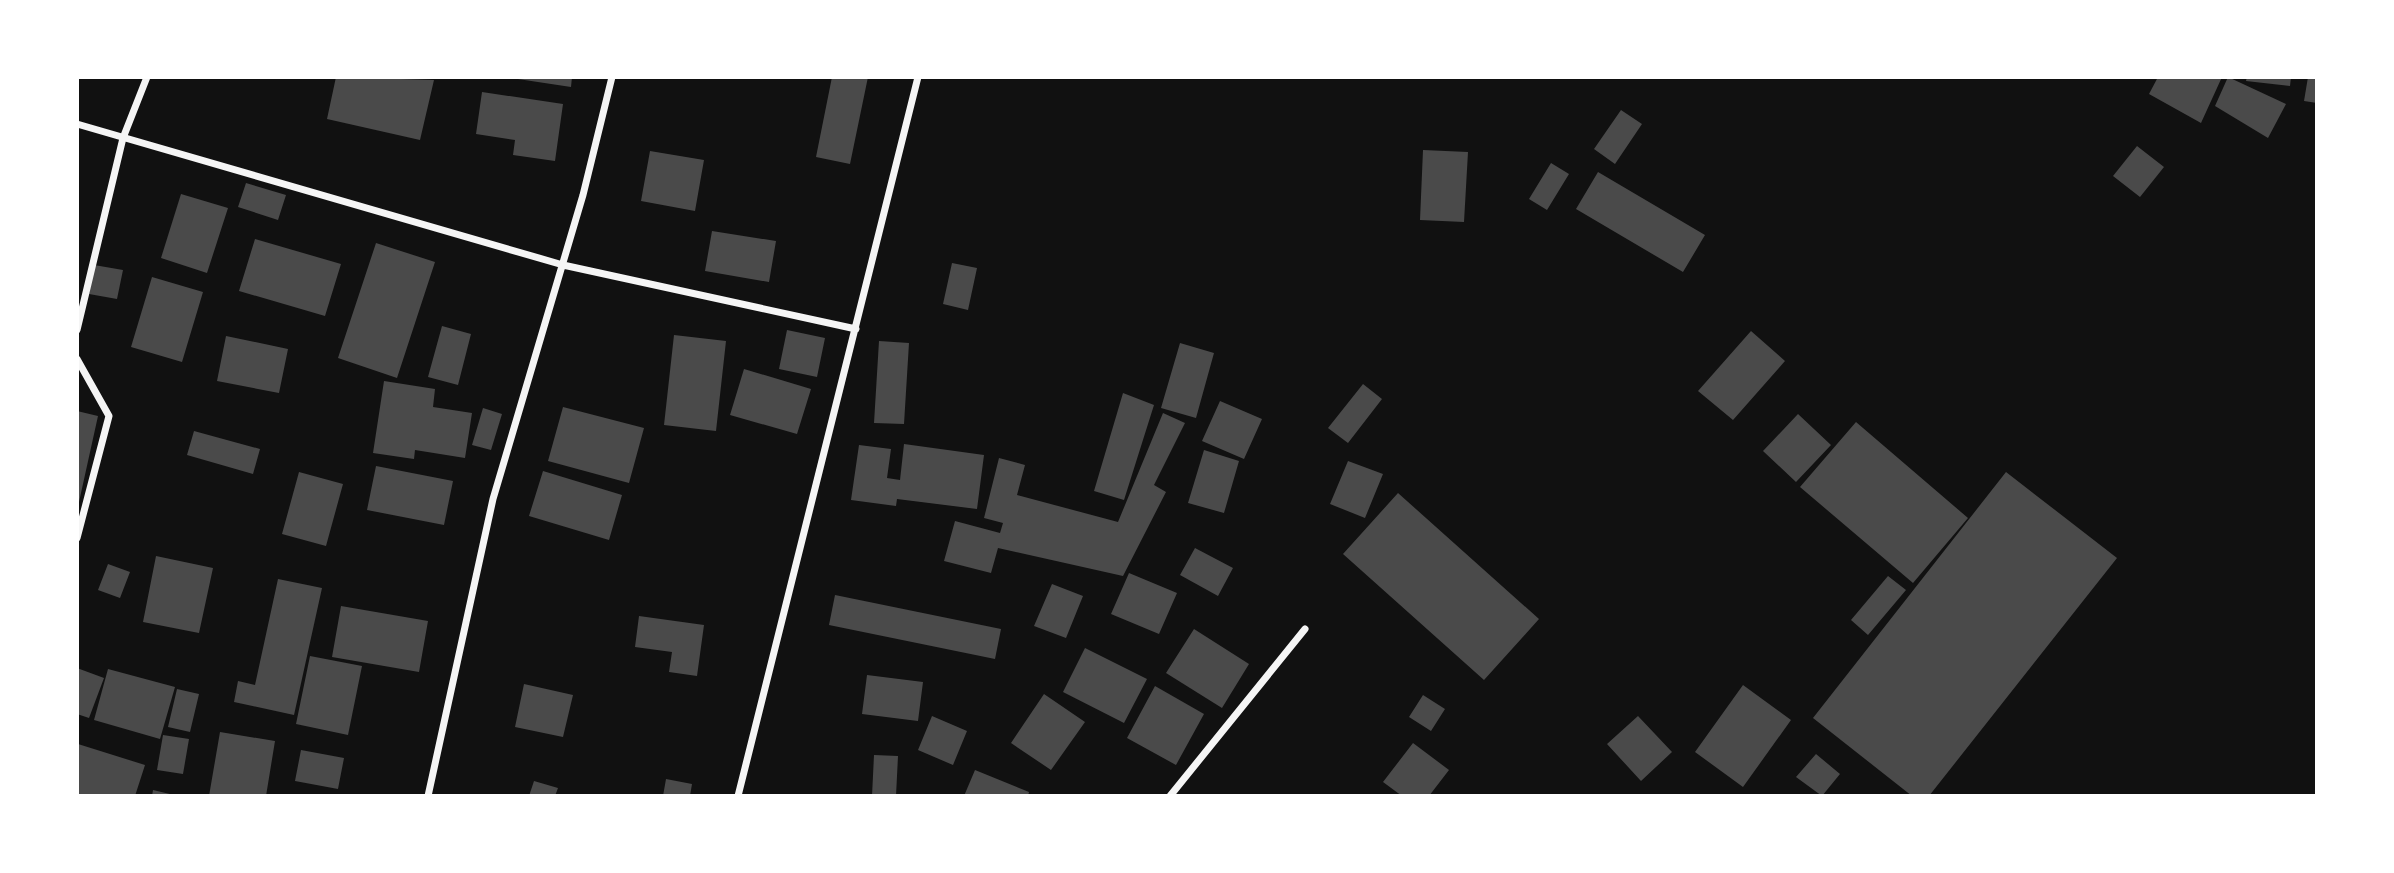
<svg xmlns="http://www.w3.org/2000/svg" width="2394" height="873" viewBox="0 0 2394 873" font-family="Ubuntu,sans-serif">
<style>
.building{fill:#4a4a4a}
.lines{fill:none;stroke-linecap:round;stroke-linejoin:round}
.minor{stroke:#f5f5f5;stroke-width:7}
</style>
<rect width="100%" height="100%" fill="#111"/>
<path class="building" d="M336,77L434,80L420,140L327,119Z
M504,77H572L571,87Z
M832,77H868L850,164L816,157Z
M2158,77H2222L2201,123L2149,94Z
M2228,77L2286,104L2268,138L2215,106Z
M2247,77H2291L2290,86L2246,81Z
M2308,77H2317V103L2304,101Z
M482,92L563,104L555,161L513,155L515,140L476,134Z
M1621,110L1642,124L1615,164L1594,149Z
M2137,146L2164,167L2140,197L2113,176Z
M1423,150L1468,152L1464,222L1420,220Z
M650,151L704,160L695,211L641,201Z
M1551,163L1569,174L1547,210L1529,199Z
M1598,172L1705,235L1683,272L1576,209Z
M246,183L286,195L278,220L238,207Z
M181,194L228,208L207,273L161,258Z
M712,231L776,241L769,282L705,271Z
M255,239L341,264L325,316L239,291Z
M376,243L435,262L397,378L338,358Z
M952,263L977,268L968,310L943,304Z
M94,265L123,270L117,299L89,294Z
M152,277L203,292L182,362L131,347Z
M442,326L471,334L458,385L428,377Z
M787,330L825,338L817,377L779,369Z
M1751,331L1785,361L1733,420L1698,391Z
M674,335L726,341L716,431L664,425Z
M226,336L288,349L279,393L217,381Z
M879,341L909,343L904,424L874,423Z
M1180,343L1214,353L1196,418L1161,408Z
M744,369L811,389L797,434L730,415Z
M384,381L435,389L433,407L472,413L465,458L415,450L414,459L373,453Z
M1363,384L1382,399L1348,443L1328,428Z
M1123,393L1154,405L1124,500L1094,491Z
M1220,401L1262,419L1244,459L1202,441Z
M563,407L644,428L629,483L548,461Z
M483,408L502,414L491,450L472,445Z
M77,411L98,416L79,502L77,501Z
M1163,413L1185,423L1154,485L1166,492L1123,576L998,548L991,573L944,561L955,521L1000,533L1003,523L984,518L999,458L1025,465L1017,495L1118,522Z
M1798,414L1831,445L1796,482L1763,451Z
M1856,422L1968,518L1913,583L1800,487Z
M194,431L260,449L253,474L187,455Z
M904,444L984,455L977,509L897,499L896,506L851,500L859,445L891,449L887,478L900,480Z
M1204,450L1239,461L1224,513L1188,503Z
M1348,461L1383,474L1365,518L1330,504Z
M376,466L453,481L444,525L367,510Z
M543,471L622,495L609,540L529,516Z
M299,472L343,484L326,546L282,534Z
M2006,472L2117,558L1929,796H1912L1813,718Z
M1398,493L1539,619L1484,680L1343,554Z
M1195,548L1233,568L1218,596L1180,575Z
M156,556L213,568L199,633L143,622Z
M108,564L130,572L120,598L98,590Z
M1129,573L1177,593L1159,634L1111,614Z
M1888,576L1906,590L1868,635L1851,620Z
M278,579L322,588L294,715L234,702L238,681L255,685Z
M1052,584L1083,596L1066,638L1034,626Z
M835,595L1001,629L995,659L829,625Z
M341,606L428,621L419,672L332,657Z
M639,616L704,625L697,676L669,672L672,652L635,647Z
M1194,629L1249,664L1222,708L1166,673Z
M1085,648L1147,679L1124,723L1063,692Z
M310,656L362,666L348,735L296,724Z
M77,668L104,678L89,718L77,714Z
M108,669L175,687L160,739L94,720Z
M867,675L923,682L918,721L862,714Z
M524,684L573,695L563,737L515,727Z
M1743,685L1791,720L1743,787L1695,752Z
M1155,686L1204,714L1176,765L1127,738Z
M177,689L199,694L190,732L168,727Z
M1044,694L1085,722L1051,770L1011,743Z
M1423,695L1445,709L1431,731L1409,717Z
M932,716L967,731L953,765L918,750Z
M1638,716L1672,752L1641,781L1607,744Z
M220,732L275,741L266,796H209Z
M163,735L189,739L183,774L157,770Z
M1413,743L1449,770L1429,796H1402L1383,782Z
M78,744L145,765L135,796H77Z
M301,750L344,758L338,789L295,781Z
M1816,754L1840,774L1822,796L1796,777Z
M874,755L898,756L896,796H872Z
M975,770L1029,792L1028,796H964Z
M666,779L692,784L690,796H663Z
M534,781L558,788L555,796H529Z
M153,790L174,795V796H152Z"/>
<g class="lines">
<path class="minor" d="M77,124L563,265L856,329
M77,330L123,138L147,77
M77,359L109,416L77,538
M428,796L493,499L583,195L612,77
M738,796L918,77
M1170,796L1305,629"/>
</g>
<rect width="2394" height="873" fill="none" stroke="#ffffff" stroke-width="158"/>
</svg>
